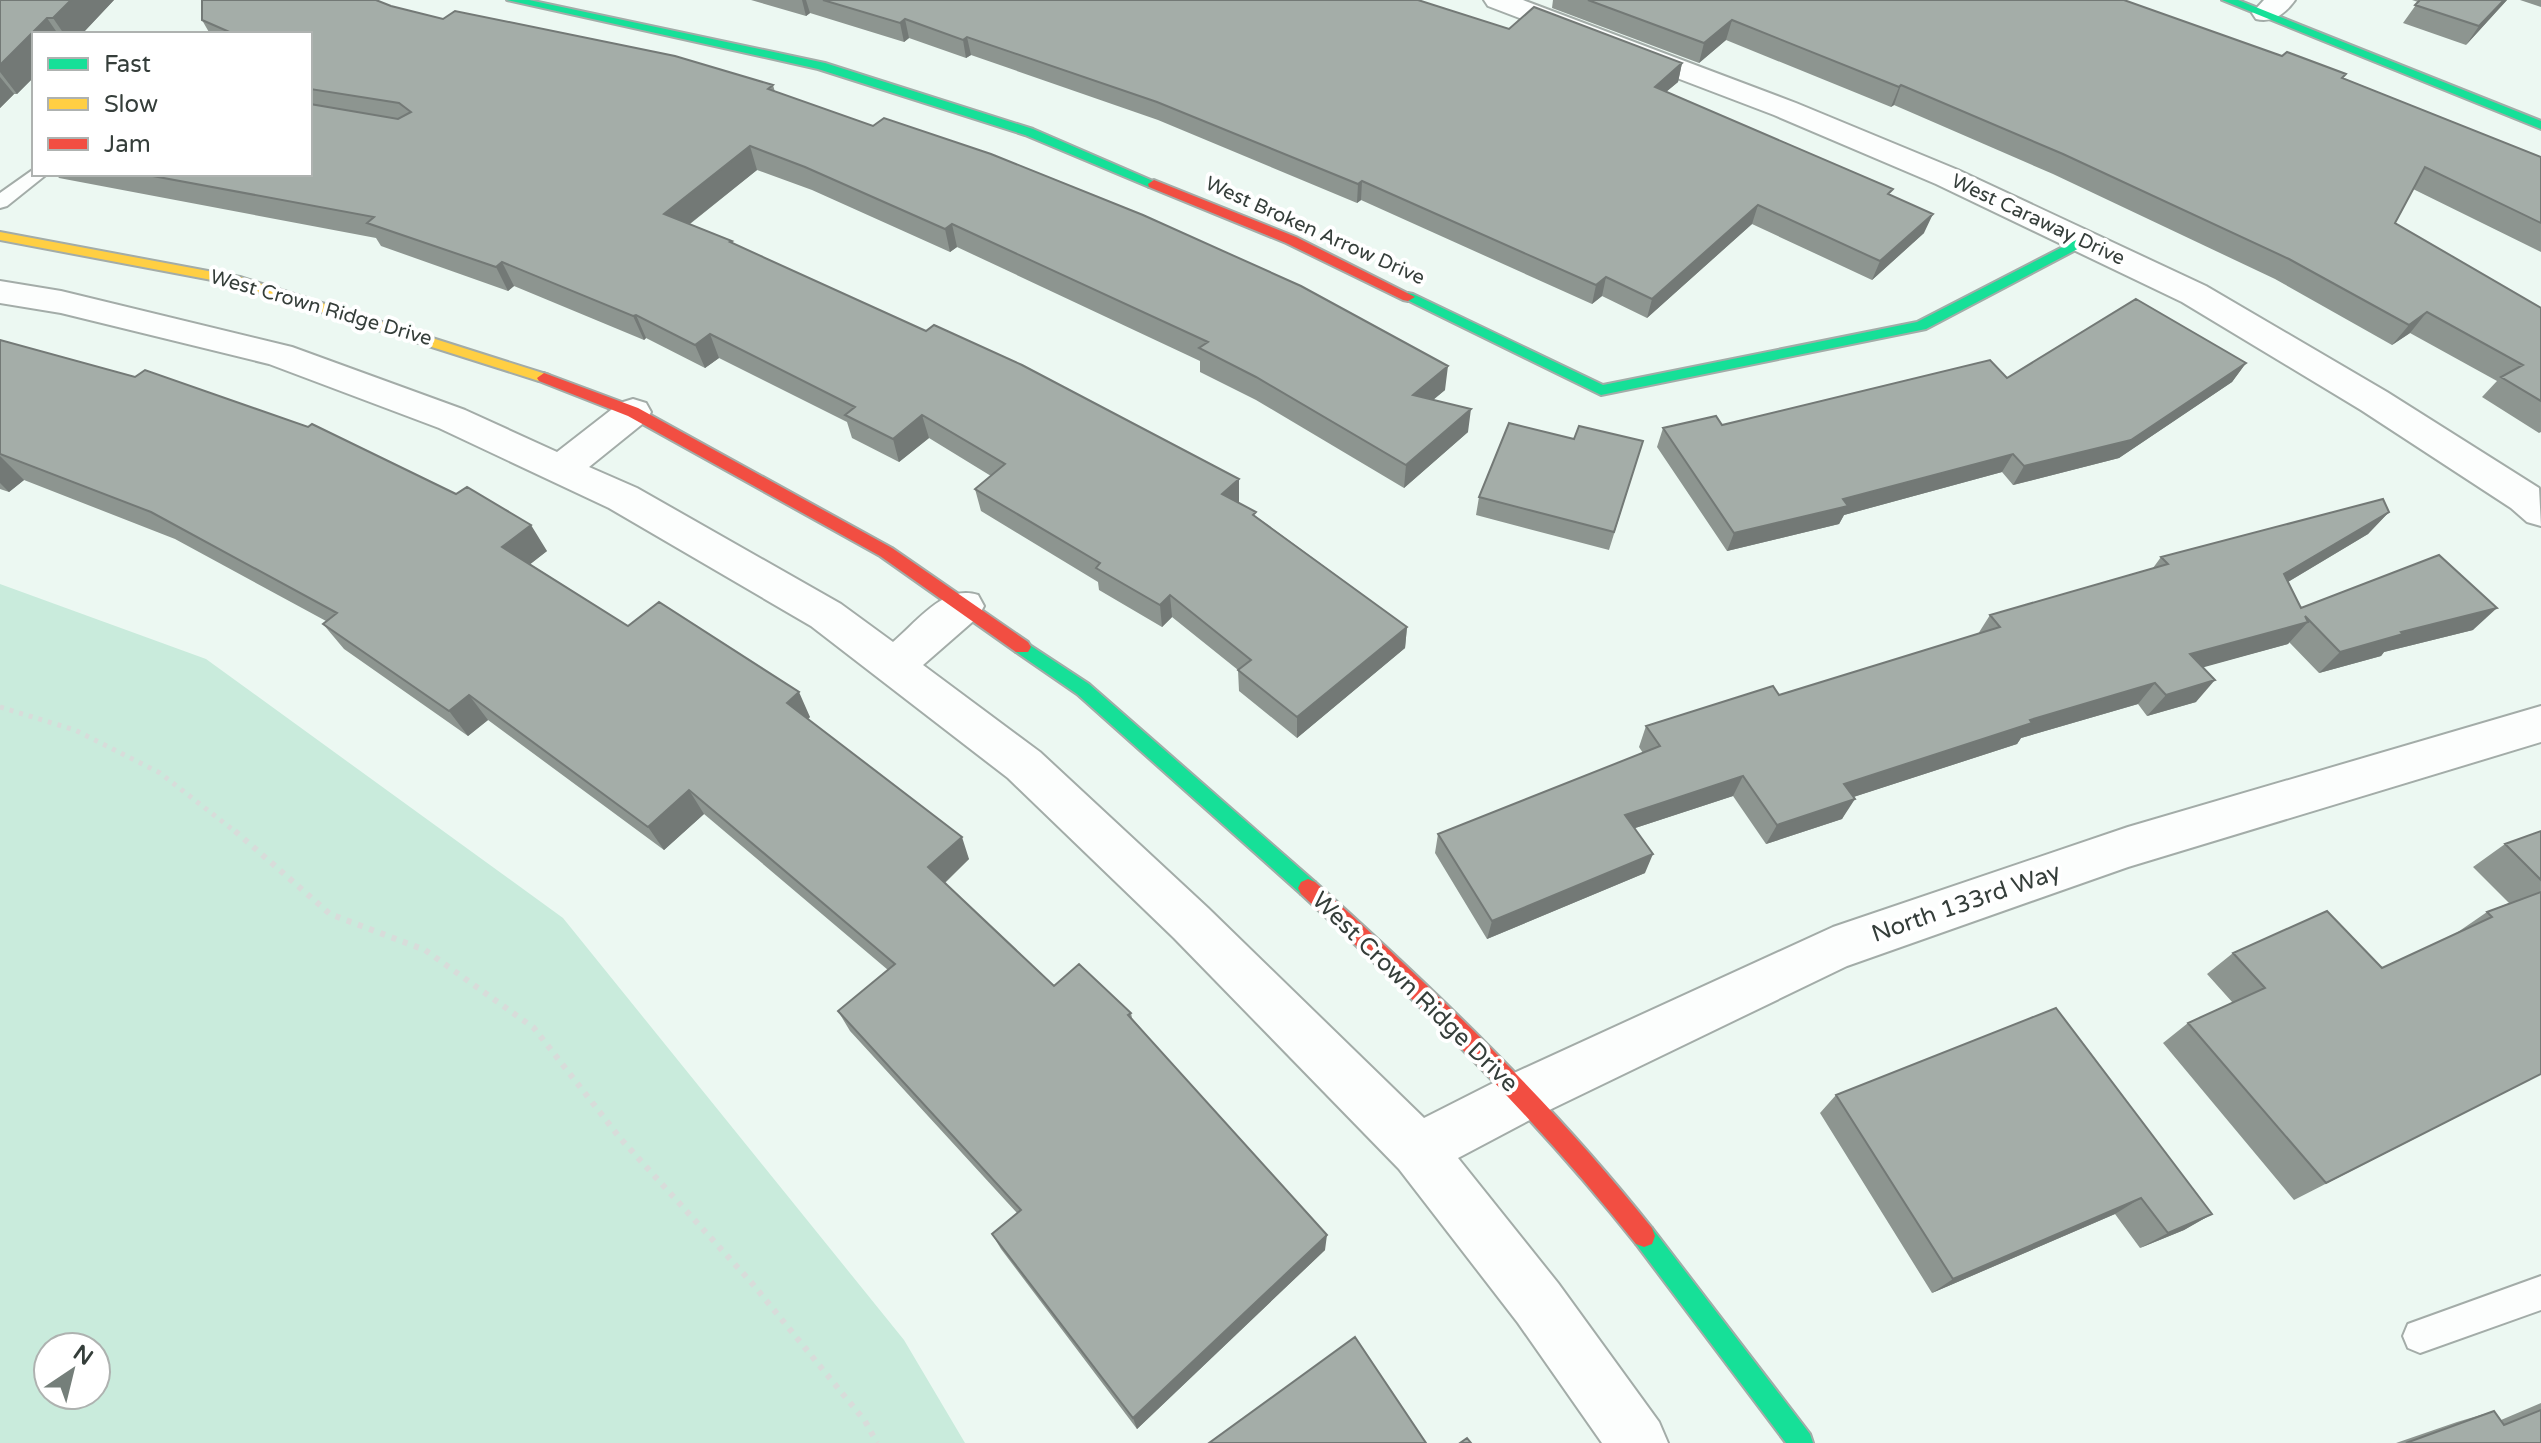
<svg xmlns="http://www.w3.org/2000/svg" width="2541" height="1443" viewBox="0 0 2541 1443" font-family="'Varela Round',sans-serif">
<style>
.green{fill:#c9ebdc;fill-rule:evenodd}
.lines{fill:none;stroke-linecap:round;stroke-linejoin:round}
.lane-casing{stroke:#a3aca8;stroke-width:4}
.street-casing{stroke:#a3aca8;stroke-width:4}
.fast-casing{stroke:#a3aca8;stroke-width:4}
.slow-casing{stroke:#a3aca8;stroke-width:4}
.jam-casing{stroke:#a3aca8;stroke-width:4}
.path-far1{stroke:#d8dcda;stroke-width:5;stroke-dasharray:4 6;stroke-linecap:butt}
.path{stroke:#d8dcda;stroke-width:6;stroke-dasharray:5 7;stroke-linecap:butt}
.lane{fill:#fcfefd;fill-rule:evenodd}
.street{fill:#fcfefd;fill-rule:evenodd}
.fast{fill:#16e098;fill-rule:evenodd}
.slow{fill:#ffcf43;fill-rule:evenodd}
.jam{fill:#f24e42;fill-rule:evenodd}
.wall{fill:#8d9590}
.shaded-wall{fill:#737976}
.building{fill:#a4ada8;stroke:#737976;stroke-width:2}
.labels{text-anchor:middle;dominant-baseline:central;stroke-width:8;stroke-linejoin:round;paint-order:stroke}
.far-street-label{font-size:20px;fill:#353e3a;stroke:#fff}
.street-label{font-size:24px;fill:#353e3a;stroke:#fff}
</style>
<rect width="100%" height="100%" fill="#ecf8f2"/>
<path class="green" d="M0,584L206,659L563,918L904,1340L965,1443H0ZM48,1347H96V1395H48Z"/>
<g class="lines">
<g class="lane-casing">
<path id="lane" d="M34,169V174H47L7,206L0,208V193Z
M2541,1276V1310L2420,1353L2408,1348L2403,1336L2408,1324Z"/>
</g>
<g class="street-casing">
<path id="street" d="M1484,0H1523L1796,103L1958,170L2206,286L2387,392L2539,488L2541,526L2527,522L2511,508L2361,410L2182,302L1936,184L1774,115L1488,6Z
M2264,0H2295C2285,14 2273,23 2256,19L2252,13Z
M0,281L61,291L292,347L465,410L557,452L620,403L633,399L646,403L651,412L646,421L589,467L637,488L841,604L893,642C917,622 944,584 978,595L984,606L978,617L923,665L1040,752L1208,908L1424,1118L1503,1078L1833,927L2128,827L2541,706V742L2128,867L1847,966L1541,1114L1458,1158L1558,1283L1659,1422L1668,1443H1602L1518,1323L1399,1169L1174,938L1008,778L811,626L609,508L439,428L269,364L61,313L0,303Z"/>
</g>
<g class="fast-casing">
<path id="fast" d="M507,0H529L825,63L1033,129L1160,184L1149,187L1025,135L818,69Z
M2222,0H2238L2541,121V129Z
M2082,237L2089,241L2087,244L1926,329L1601,395L1401,297L1408,293L1413,294L1603,385L1917,322Z
M1022,640L1089,684L1315,882L1318,888L1315,894L1308,897L1301,894L1077,694L1016,652L1013,647L1016,642Z
M1644,1225L1652,1228L1810,1434L1813,1443H1786L1636,1244L1633,1236L1636,1228Z"/>
</g>
<g class="slow-casing">
<path id="slow" d="M0,232L240,277L549,375L551,378L549,381H539L233,284L0,240Z"/>
</g>
<g class="jam-casing">
<path id="jam" d="M1154,180L1296,237L1415,297L1408,301L1403,300L1286,243L1149,187L1148,184Z
M544,373L638,408L892,548L1028,642L1031,647L1028,652H1016L880,556L628,416L539,381L537,378Z
M1308,879L1315,882C1435,990 1551,1101 1652,1228L1655,1236L1652,1244L1644,1247L1636,1244C1535,1117 1420,1004 1301,894L1298,888L1301,882Z"/>
</g>
<path class="path-far1" d="M0,707L75,730L160,773L237,833"/>
<path class="path" d="M235,831L330,914L425,950L534,1028L620,1138L751,1282L865,1421L877,1443"/>
<use href="#lane" class="lane"/>
<use href="#street" class="street"/>
<use href="#fast" class="fast"/>
<use href="#slow" class="slow"/>
<use href="#jam" class="jam"/>
</g>
<path class="wall" d="M0,0H114L82,34H34V77L17,94H14L0,108Z
M751,0H1418L1509,29L1682,63L1678,82L1666,92L1890,195L1924,233L1872,280L1752,224L1647,318L1602,296L1592,304L1361,200L1357,203L1158,120L971,55L966,58L909,38L904,42L810,13L806,16Z
M1553,0H2124L2282,56L2346,74L2343,78L2541,157V252L2413,189L2395,223L2541,308V432L2539,433L2482,397L2497,381L2410,333L2392,345L2275,279L2053,174L1894,105L1891,107L1726,40L1699,63L1552,8Z
M2412,0H2507L2466,45L2403,23L2418,2Z
M2520,0H2541V7Z
M391,6L443,19L773,85L775,92L1445,390L1433,400L1468,432L1404,488L1256,400L1200,372V361L957,247L950,252L812,190L757,170L690,224L732,241L733,244L1239,502H1238L1257,517L1407,627L1405,648L1297,738L1239,691L1238,670L1172,617L1162,627L1099,590L1098,582L981,511L975,489L991,476L929,438L899,462L852,438L847,422L719,358L705,368L646,338L644,340L514,286L508,291L381,246L376,238L59,178L56,174H310V34H210L202,20Z
M0,340L547,551L530,564L628,626L810,717L808,719L969,859L945,883L1054,986L1131,1013L1132,1018L1325,1250L1137,1429L1001,1249L992,1234L1017,1213L850,1031L838,1011L888,970L704,814L664,850L488,720L468,736L344,649L323,624L326,621L175,539L24,480L9,492L0,489Z
M2246,363L2232,382L2119,458L2013,485L2002,472L1844,515L1839,524L1727,551L1657,447L1663,428L1722,425L2007,378Z
M1574,439L1637,460L1609,550L1476,515L1479,497Z
M2389,512L2368,534L2288,582L2301,608L2473,630L2384,652L2381,656L2319,673L2289,642L2288,644L2202,667L2196,702L2147,716L2138,704L2021,738L2017,744L1853,797L1842,819L1766,844L1733,796L1635,828L1645,873L1487,939L1435,853L1438,834L1643,753L1639,747L1646,726L1779,695L1978,634L1990,615L2153,568L2161,557Z
M2541,831V1074L2294,1200L2163,1043L2188,1023L2233,1003L2207,974L2233,953L2382,968L2455,934L2487,912L2509,903L2473,867L2505,844Z
M1836,1095L2212,1214L2184,1230L2140,1248L2115,1214L1932,1293L1820,1113Z
M2541,1403V1443H2396L2457,1422L2494,1411L2501,1420Z"/>
<path class="shaded-wall" d="M71,0H114L82,34H64L53,18Z
M802,0H806L810,13L806,16Z
M2504,0H2507L2466,45L2479,26Z
M47,18L58,34H34V77L17,94L0,72V65Z
M905,19L909,38L904,42L900,23Z
M1732,20L1726,40L1699,63L1704,43Z
M967,37L971,55L966,58L963,40Z
M1682,63L1678,82L1650,105L1655,87Z
M0,77L14,94L0,108Z
M1901,85L1894,105L1891,107L1899,87Z
M750,146L757,170L673,237L664,214Z
M1362,181L1361,200L1357,203L1358,184Z
M1758,205L1752,224L1647,318L1652,299Z
M1933,214L1924,233L1872,280L1880,261Z
M952,224L957,247L950,252L945,229Z
M502,262L514,286L508,291L496,267Z
M1606,277L1602,296L1592,304L1596,285Z
M2427,312L2410,333L2392,345L2409,325Z
M636,315L646,338L644,340L633,316Z
M710,334L719,358L705,368L695,345Z
M2246,363L2232,382L2119,458L2013,485L2024,466Z
M1448,366L1445,390L1411,418L1413,395Z
M1471,409L1468,432L1404,488L1406,465Z
M922,415L929,438L899,462L893,439Z
M2013,454L2002,472L1844,515L1839,524L1727,551L1734,533L1843,499Z
M0,456L24,480L9,492L0,483Z
M1239,479V502L1223,517L1222,494Z
M2389,512L2368,534L2264,596L2284,574Z
M531,525L547,551L519,573L502,547Z
M1170,595L1172,617L1162,627L1160,605Z
M2497,608L2473,630L2384,652L2381,656L2319,673L2340,652L2401,632Z
M2308,622L2288,644L2172,676L2190,654Z
M1407,627L1405,648L1297,738V717Z
M2215,680L2196,702L2147,716L2166,695Z
M2155,683L2138,704L2021,738L2017,744L1832,804L1844,784L2030,720Z
M799,692L810,717L798,728L787,703Z
M469,695L488,720L468,736L449,711Z
M1743,776L1733,796L1617,834L1625,815Z
M689,790L704,814L664,850L648,827Z
M1855,799L1842,819L1766,844L1777,825Z
M962,837L969,859L937,890L928,867Z
M1653,854L1645,873L1487,939L1492,921Z
M2141,1198L2115,1214L1932,1293L1953,1279Z
M2212,1214L2184,1230L2140,1248L2168,1233Z
M1327,1235L1325,1250L1137,1429L1133,1418Z"/>
<path class="building" d="M0,0H71L53,18H47L0,65Z
M202,0H376L391,6L443,19L455,11L675,56L773,85L768,89L873,126L884,118L991,154L1143,215L1301,286L1448,366L1413,395L1471,409L1406,465L1256,377L1199,348L1208,342L952,224L945,229L805,167L750,146L664,214L732,241L730,242L926,331L934,325L1022,365L1239,479L1222,494L1256,512L1253,515L1407,627L1297,717L1238,670L1251,660L1170,595L1160,605L1096,568L1100,563L975,489L1005,464L922,415L893,439L845,415L855,407L710,334L695,345L636,315L633,316L502,262L496,267L367,223L374,217L142,174H310V104L398,119L411,112L399,103L310,89V34H234L202,20Z
M823,0H1418L1509,29L1534,7L1682,63L1655,87L1893,189L1888,194L1933,214L1880,261L1758,205L1652,299L1606,277L1596,285L1362,181L1358,184L1157,102L967,37L963,40L905,19L900,23Z
M1588,0H2124L2282,56L2287,52L2346,74L2342,78L2541,157V223L2425,167L2395,223L2541,308V401L2501,377L2523,365L2427,312L2409,325L2289,259L2063,154L1901,85L1899,87L1732,20L1704,43Z
M2420,0H2504L2479,26L2415,5Z
M2136,299L2246,363L2131,440L2024,466L2013,454L1843,499L1848,506L1734,533L1663,428L1716,416L1722,425L1990,360L2007,378Z
M0,340L135,377L145,370L308,427L312,424L456,494L467,487L531,525L502,547L628,626L659,602L799,692L787,703L962,837L928,867L1054,986L1079,964L1131,1013L1128,1015L1327,1235L1133,1418L992,1234L1021,1210L838,1011L895,964L689,790L648,827L469,695L449,711L323,624L337,613L151,512L0,454Z
M1509,423L1574,439L1579,426L1643,441L1614,532L1479,497Z
M2383,499L2389,512L2284,574L2301,608L2439,555L2497,608L2401,632L2403,634L2340,652L2305,616L2308,622L2190,654L2215,680L2166,695L2155,683L2030,720L2032,723L1844,784L1855,799L1777,825L1743,776L1625,815L1653,854L1492,921L1438,834L1660,746L1646,726L1773,686L1779,695L2000,627L1990,615L2168,564L2161,557Z
M2541,831V880L2505,844Z
M2541,892V1074L2326,1183L2188,1023L2265,988L2233,953L2327,911L2382,968L2492,917L2487,912Z
M2056,1008L2212,1214L2168,1233L2141,1198L1953,1279L1836,1095Z
M1355,1337L1426,1443H1209Z
M2541,1410V1443H2406L2494,1411L2504,1425Z
M1467,1438L1471,1443H1460Z"/>
<g class="labels">
<g class="far-street-label">
<text transform="translate(2038 220) rotate(25)">West Caraway Drive</text>
<text transform="translate(1315 231) rotate(24)">West Broken Arrow Drive</text>
<text transform="translate(321 308) rotate(16)">West Crown Ridge Drive</text>
</g>
<g class="street-label">
<text transform="translate(1966 903) rotate(-19)">North 133rd Way</text>
<text transform="translate(1415 992) rotate(44)">West Crown Ridge Drive</text>
</g>
</g>
<rect x="32" y="32" width="280" height="144" fill="#ffffff" stroke="#aeb2b0" stroke-width="2"/>
<rect x="48" y="58" width="40" height="12" fill="#16e098" stroke="#aeb2b0" stroke-width="2"/>
<text x="104" y="72" font-size="24" fill="#353e3a">Fast</text>
<rect x="48" y="98" width="40" height="12" fill="#ffcf43" stroke="#aeb2b0" stroke-width="2"/>
<text x="104" y="112" font-size="24" fill="#353e3a">Slow</text>
<rect x="48" y="138" width="40" height="12" fill="#f24e42" stroke="#aeb2b0" stroke-width="2"/>
<text x="104" y="152" font-size="24" fill="#353e3a">Jam</text>
<g transform="translate(72 1371) rotate(35)"><circle r="38" fill="#ffffff" stroke="#aeb2b0" stroke-width="2"/>
<path d="M0-6L14 30L0 20L-14 30Z" fill="#757f7a"/>
<text y="-12" font-size="22" font-weight="bold" text-anchor="middle" fill="#353e3a">N</text>
</g>
</svg>
